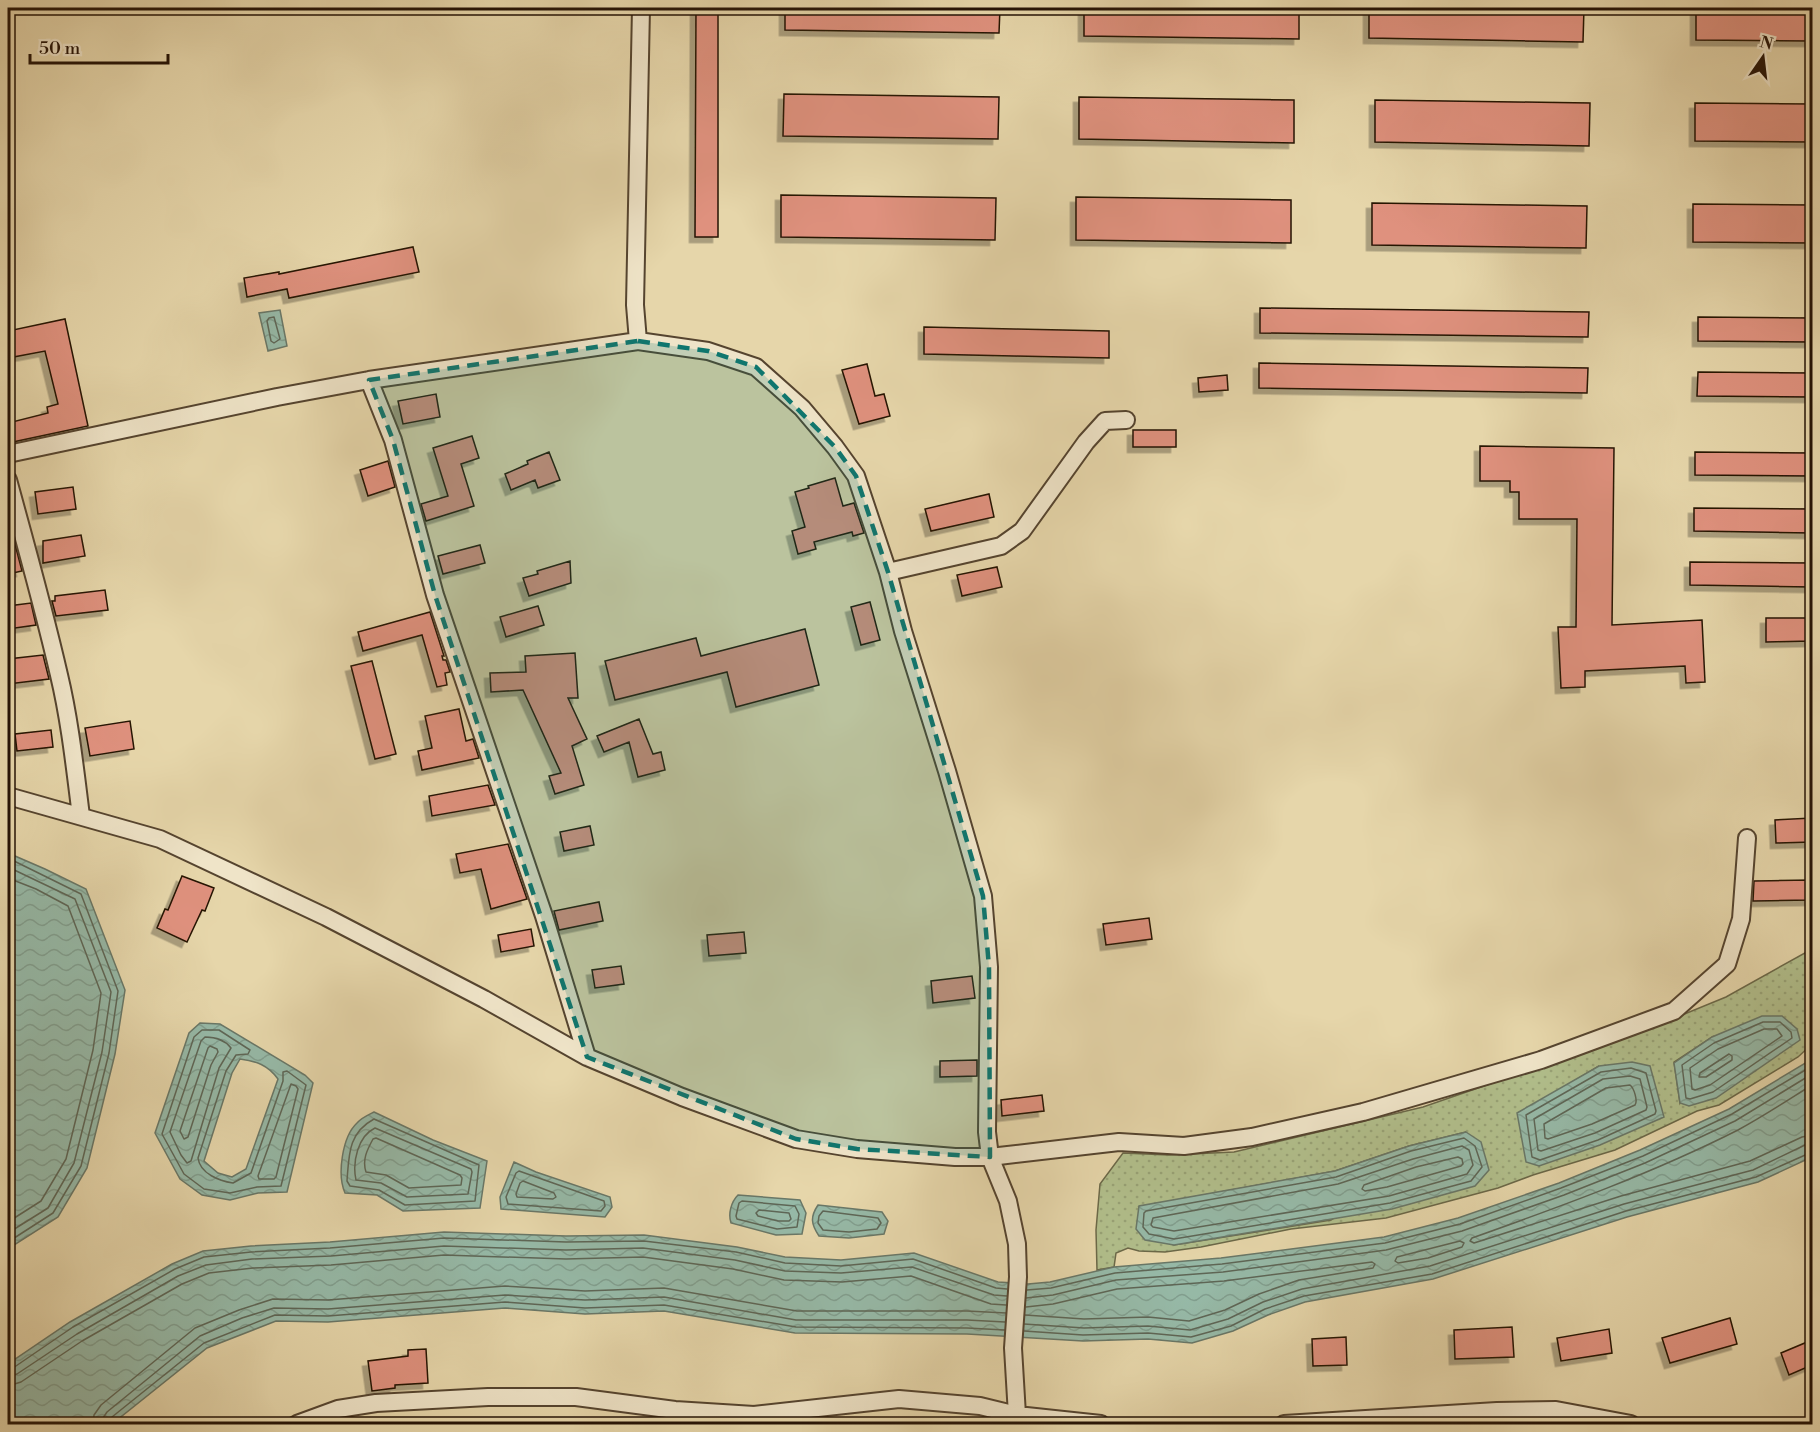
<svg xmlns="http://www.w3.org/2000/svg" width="1820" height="1432" viewBox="0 0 1820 1432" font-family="'Libre Bodoni',serif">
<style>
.green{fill:url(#green-dots);stroke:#6b6848;stroke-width:1.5;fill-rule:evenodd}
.water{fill:url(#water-waves);stroke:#697767;stroke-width:1.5;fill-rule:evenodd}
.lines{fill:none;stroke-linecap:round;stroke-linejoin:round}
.shore{stroke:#5e6656;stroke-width:1.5}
.building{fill:#df917e;stroke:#251306;stroke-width:1.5;filter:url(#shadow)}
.street-casing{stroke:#55442f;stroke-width:20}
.street{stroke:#efe4c8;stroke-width:16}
.marked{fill:#0f766e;fill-opacity:0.2;stroke:#0f766e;stroke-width:4.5;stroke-dasharray:12 8;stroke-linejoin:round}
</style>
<defs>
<pattern id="green-dots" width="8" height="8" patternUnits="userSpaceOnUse" patternTransform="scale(1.5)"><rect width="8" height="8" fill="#b1be8b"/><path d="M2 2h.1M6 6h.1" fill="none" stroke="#98a276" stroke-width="1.8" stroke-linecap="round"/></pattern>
<pattern id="water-waves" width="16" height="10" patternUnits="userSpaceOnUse" patternTransform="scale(1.5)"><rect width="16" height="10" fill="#96b9a7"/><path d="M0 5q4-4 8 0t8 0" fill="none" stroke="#819e8e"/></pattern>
<filter id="shadow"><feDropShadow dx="-5.5" dy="5.5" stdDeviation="0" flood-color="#0004"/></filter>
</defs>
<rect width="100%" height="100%" fill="#e6d6aa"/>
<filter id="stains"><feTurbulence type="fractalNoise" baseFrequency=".00333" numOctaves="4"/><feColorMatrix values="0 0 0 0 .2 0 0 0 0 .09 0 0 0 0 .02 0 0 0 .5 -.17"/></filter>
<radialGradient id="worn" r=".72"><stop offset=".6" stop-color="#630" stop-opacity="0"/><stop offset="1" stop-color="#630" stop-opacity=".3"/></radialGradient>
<path class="green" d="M1812,949V1044L1798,1057L1719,1105L1697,1111L1615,1150L1533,1175L1498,1188L1386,1218L1291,1229L1201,1247L1165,1252L1139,1251L1128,1248L1116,1253L1114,1267L1097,1270L1096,1230L1100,1184L1123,1153L1169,1155L1234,1152L1423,1107L1643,1031L1726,997ZM1712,1037L1680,1103L1674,1062ZM1599,1066L1539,1166L1561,1089ZM1466,1132L1331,1220L1174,1245L1139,1207L1335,1171L1409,1146Z"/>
<path class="water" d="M280,310L287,346L268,351L259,313Z
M8,850L15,856L45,869L86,889L125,990L115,1054L87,1168L58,1217L8,1249Z
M1762,1016H1782L1797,1029L1800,1040L1716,1098L1689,1106L1680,1103L1674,1063L1712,1037Z
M200,1023L220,1024L305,1075L313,1083L287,1192L258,1193L230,1200L202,1195L180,1179L155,1133L189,1033ZM240,1059C256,1061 268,1065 278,1079L246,1169L232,1177L218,1173L204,1161L232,1073Z
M1812,1059V1157L1758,1182L1627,1217L1433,1279L1305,1302L1268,1315L1233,1331L1192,1343L1148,1339L1083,1341L967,1334L795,1333L664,1311L585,1314L505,1308L328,1322L276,1321L207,1348L112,1424H8V1364L70,1322L172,1264L203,1251L251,1246L330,1242L444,1232L566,1236L644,1235L737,1247L785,1257L841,1260L914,1253L998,1282L1028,1284L1050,1282L1114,1267L1221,1258L1384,1237L1458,1218L1559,1183L1640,1150L1729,1109Z
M1632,1062L1650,1066L1664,1117L1600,1145L1539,1166L1526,1162L1517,1113L1599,1066Z
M374,1112L433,1140L487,1161L480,1208L403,1211L377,1195L345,1193C337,1175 342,1137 357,1123C361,1118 368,1115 374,1112Z
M1466,1132L1481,1142L1489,1170L1475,1186L1392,1209L1174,1245L1145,1240L1136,1229L1139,1206L1335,1171L1409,1146Z
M514,1162L536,1172L610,1197L612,1207L605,1217L501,1209L500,1197Z
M738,1195L800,1200L806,1213L802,1234L776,1235L731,1223C728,1214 731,1202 738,1195Z
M818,1205L882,1212L888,1221L884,1234L849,1238L819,1236C811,1224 810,1217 818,1205Z"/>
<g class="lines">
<path class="shore" d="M274,317L280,339L274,343L271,341L267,321L269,318Z
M8,858L81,894L118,991L109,1053L81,1166L53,1213L8,1242
M8,867L75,899L111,992L102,1052L74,1163L48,1208L8,1233
M8,878L36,889L68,906L101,993L93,1050L66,1159L41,1201L8,1222
M1763,1022H1780L1791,1032L1792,1038L1713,1092L1690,1099L1686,1098L1682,1065L1714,1043Z
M1764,1029H1777L1782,1036L1710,1085L1695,1090L1692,1089L1690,1068L1718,1049Z
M202,1030H219L250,1050L248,1054L236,1055L226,1071L198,1158C200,1174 220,1181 233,1183L251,1173L283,1081V1072L287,1071L306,1085L281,1186L257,1187L230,1193L204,1189L184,1174L162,1134L194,1037Z
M205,1037C215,1037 225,1040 231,1048L219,1068L191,1161L187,1163L181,1155L170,1132L201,1041Z
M210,1046L217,1049L218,1052L211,1065L188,1137L184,1139L180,1131L208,1048Z
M1729,1054L1732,1056V1060L1706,1077H1699L1700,1073Z
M1631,1068L1646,1073L1656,1111L1655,1114L1598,1140L1540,1160L1532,1157L1526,1115L1601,1072Z
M1630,1076L1640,1079L1647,1107L1646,1110L1595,1133L1541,1151L1538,1150L1534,1119L1603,1079Z
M291,1084L296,1086L298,1089L276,1177L274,1179H259L258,1176Z
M1630,1085C1634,1088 1638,1101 1635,1105L1592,1124L1548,1139L1545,1138L1544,1124L1606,1088Z
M1812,1085C1788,1100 1764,1116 1738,1130C1653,1173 1562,1206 1472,1238L1470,1241L1474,1243L1621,1196L1750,1161L1802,1137L1812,1135
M374,1119L479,1165L475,1201L405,1205L379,1190L350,1186L347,1181C349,1155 348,1133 374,1119Z
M375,1128L471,1169L472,1172L468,1194L407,1197L381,1183L356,1180C352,1162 358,1136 375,1128Z
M376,1138L460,1175L462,1178L461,1185L409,1188L386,1175L366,1172C362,1160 367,1150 373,1139Z
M1464,1138L1475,1146L1482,1167L1471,1181L1390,1203L1174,1239L1149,1234L1143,1227L1144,1213L1146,1211L1336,1177L1411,1151Z
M1462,1146L1469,1150L1473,1165L1467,1174L1389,1196L1174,1231L1153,1227L1151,1225L1153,1218L1338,1184L1413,1159Z
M1458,1157L1462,1159L1463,1164L1461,1166L1387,1187L1365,1191L1362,1189L1364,1185L1416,1167Z
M519,1171L604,1201L605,1206L601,1211L508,1204L506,1197L516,1173Z
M523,1181L554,1193L556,1197L553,1199L517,1197L516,1194L520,1183Z
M742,1201L795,1206L799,1214L797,1227L777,1229L737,1219L736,1216L739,1203Z
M759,1210L789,1213L791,1219L789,1221H778L758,1216L756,1213Z
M823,1211L878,1218L881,1223L877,1229L849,1232L823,1230L818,1223L819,1216Z
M1460,1241L1464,1243L1462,1247L1428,1258L1398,1263L1395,1261L1397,1257Z
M1027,1290L1051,1288L1115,1273L1222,1264L1385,1243L1460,1224L1561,1188L1643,1156L1732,1114L1812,1066
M1026,1298L1053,1295L1116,1280L1223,1272L1386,1250L1462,1231L1564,1195L1645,1163L1735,1121L1812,1074
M1025,1315L1084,1319L1148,1317L1189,1321L1225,1310L1259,1294L1299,1280L1373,1268L1375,1264L1372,1262L1224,1281L1117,1289L1053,1304L1026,1307
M1024,1324L1084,1328L1148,1326L1190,1330L1228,1319L1263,1302L1302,1289L1430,1266L1624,1204L1753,1170L1805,1145L1812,1144
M1024,1331L1083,1335L1148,1333L1191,1337L1231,1326L1265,1309L1304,1296L1432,1274L1626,1211L1756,1177L1812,1152
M8,1369L13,1368L73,1327L175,1269L204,1257L251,1252L330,1248L444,1238L566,1242L644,1241L736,1252L785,1263L841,1266L913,1259L996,1288L1007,1289
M8,1377L17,1374L77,1334L178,1276L206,1265L252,1259L331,1256L444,1246L566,1250L643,1248L735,1260L785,1271L841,1273L912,1267L994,1295L1007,1296
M8,1386L21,1382L82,1341L182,1284L209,1273L253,1268L331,1265L444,1255L566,1259L643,1257L733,1269L784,1280L842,1282L911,1276L991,1304L1006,1305
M93,1424L94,1415L101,1405L195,1328L239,1310L273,1299L328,1300L505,1286L585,1291L664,1288L797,1311H967L1006,1313
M102,1424L103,1418L107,1412L200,1336L242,1318L274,1308L328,1309L505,1295L585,1300L664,1297L796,1320H967L1005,1322
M109,1424L112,1417L204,1343L275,1315L328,1316L505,1302L585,1308L664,1305L796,1327L967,1328L1005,1330"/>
</g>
<path class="building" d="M696,8H718V237H695Z
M785,8H1000L999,33L785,30Z
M1084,8H1299V39L1084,36Z
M1369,8H1584L1583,42L1369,38Z
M1696,8H1812V41L1696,40Z
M784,94L999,97L998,139L783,136Z
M1079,97L1294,100V143L1079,139Z
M1375,100L1590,103L1589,146L1375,142Z
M1695,103L1812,104V142L1695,141Z
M781,195L996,198L995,240L781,237Z
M1076,197L1291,200V243L1076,240Z
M1372,203L1587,206L1586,248L1372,245Z
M1693,204L1812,205V243L1693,242Z
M413,247L419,272L289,298L287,289L247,297L244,278L279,272V274Z
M1260,308L1589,312L1588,337L1260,333Z
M1698,317L1812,318V342L1698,341Z
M65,319L88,426L8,443V423L48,413L47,407L58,404L45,351L8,358V331Z
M924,327L1109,331V358L924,354Z
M1259,363L1588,368L1587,393L1259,388Z
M867,364L875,396L884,394L890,416L859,424L842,370Z
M1698,372L1812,373V397L1697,396Z
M1227,375L1228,390L1199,392L1198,378Z
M436,394L440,417L403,424L398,401Z
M1133,430H1176V447H1133Z
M472,436L479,458L461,464L474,506L426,521L421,504L448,496L433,448Z
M1480,446L1614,448L1612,625L1702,620L1705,682L1686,683L1685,666L1585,671V687L1561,688L1558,627H1576L1577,519H1519V492H1510V481H1480Z
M549,452L560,480L538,488L535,480L511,490L505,474L528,464L527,461Z
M1695,452L1812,453V476L1695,475Z
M388,461L395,487L368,496L360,470Z
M835,478L843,506L854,503L864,533L853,536L852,532L814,542L816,549L798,554L792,531L805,527L795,492L809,488L808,486Z
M73,487L76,509L38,514L35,492Z
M989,494L994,517L931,531L925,509Z
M1694,508L1812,509V533L1694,531Z
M11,529L22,571L8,574V530Z
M81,535L85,556L43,563V541Z
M480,545L485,563L443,574L438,556Z
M570,561L571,583L529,596L523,578L538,574L537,571Z
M1690,562L1812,563V587L1690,585Z
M997,567L1002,587L962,596L957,575Z
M105,590L108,610L56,616L52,601H55V596Z
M870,602L880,640L861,645L851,607Z
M31,603L36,625L8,629V606Z
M538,606L544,625L506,637L500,617Z
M430,612L444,656H442L443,660H446L450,672L445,673L447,685L437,687L422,635L363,651L358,632Z
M1766,618H1812V641L1766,642Z
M805,629L819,685L736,707L727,672L615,700L605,661L696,638L701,656Z
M575,653L578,698H568L587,739L572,746L584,785L555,794L549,776L561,773L523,690L491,692L490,673L526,672L525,656Z
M43,655L49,679L8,684V659Z
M372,661L396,754L375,759L351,666Z
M459,709L466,741L473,739L479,758L422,770L418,751L432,748L425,716Z
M639,719L653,754L661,752L665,770L638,777L629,742L604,752L597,736Z
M130,721L134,749L90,756L85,728Z
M51,730L53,747L17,751L15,734Z
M488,785L495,805L432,816L429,796Z
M1812,818V842L1776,843L1775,820Z
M590,826L594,845L564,851L560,832Z
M508,844L527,899L491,909L481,869L460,873L456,854Z
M182,876L214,888L205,911L202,910L187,942L157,928L165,909L168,910Z
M1812,880V900L1753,901L1754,881Z
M599,902L603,921L559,930L554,911Z
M1149,918L1152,939L1106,945L1103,924Z
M531,929L534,946L501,952L498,935Z
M744,932L746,953L709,956L707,935Z
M621,966L624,984L595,988L592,970Z
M972,976L975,998L933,1003L931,981Z
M977,1060V1076L940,1077V1061Z
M1042,1095L1044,1111L1002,1116L1001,1100Z
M1730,1318L1737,1344L1670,1363L1662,1338Z
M1512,1327L1514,1357L1455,1359L1454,1330Z
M1609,1329L1612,1353L1561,1361L1557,1338Z
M1346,1337L1347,1365L1313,1366L1312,1339Z
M1812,1340V1365L1789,1375L1781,1353Z
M426,1349L428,1383L395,1385V1388L372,1391L368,1361L408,1356V1350Z"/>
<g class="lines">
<g class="street-casing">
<path id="street" d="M638,341L635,305L641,8
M369,380L393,440L435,595L544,916L587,1057
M8,454L277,397L369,380L638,341L708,351L756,367L802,408L835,447L856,476L888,572
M8,480C26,545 44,610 59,675C70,721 75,769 81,816
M8,796L160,839L326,917L484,999L587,1057L682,1097L796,1139L857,1149L955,1157H990L1119,1142L1184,1146L1252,1137L1363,1112L1541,1060L1674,1011L1727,964L1741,919L1747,838
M1017,1415L1013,1348L1018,1277L1017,1244L1008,1201L990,1157L987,1132L989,967L983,896L947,771L903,631L888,572L1001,546L1022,531L1086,442L1105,421L1126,420
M297,1424L338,1409L376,1403L488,1397H576L675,1410L754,1415L899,1399L980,1406L1017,1415L1101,1424
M1284,1424L1497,1411L1556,1410L1631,1424"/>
</g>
<use href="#street" class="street"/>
</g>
<path class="marked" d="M638,341L708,351L756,367L835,447L856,476L888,572L983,896L989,967L990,1157L857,1149L796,1139L587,1057L435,595L393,440L369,380Z"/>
<rect width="1820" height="1432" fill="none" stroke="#e6d6aa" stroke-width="30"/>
<rect x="9" y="9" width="1802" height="1414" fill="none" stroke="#251306" stroke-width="3"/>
<rect x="15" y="15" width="1790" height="1402" fill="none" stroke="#251306" stroke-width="1.5"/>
<g transform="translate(1763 57) rotate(14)" stroke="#efe4c8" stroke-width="4.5" paint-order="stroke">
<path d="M0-4.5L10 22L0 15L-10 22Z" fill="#251306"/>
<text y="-9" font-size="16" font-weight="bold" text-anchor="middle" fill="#251306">N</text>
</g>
<path d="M30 54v9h138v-9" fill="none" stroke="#251306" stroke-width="3"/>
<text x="39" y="54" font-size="18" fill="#251306" stroke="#efe4c8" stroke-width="4.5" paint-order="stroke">50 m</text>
<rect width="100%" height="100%" filter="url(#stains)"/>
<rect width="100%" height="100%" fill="url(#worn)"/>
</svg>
